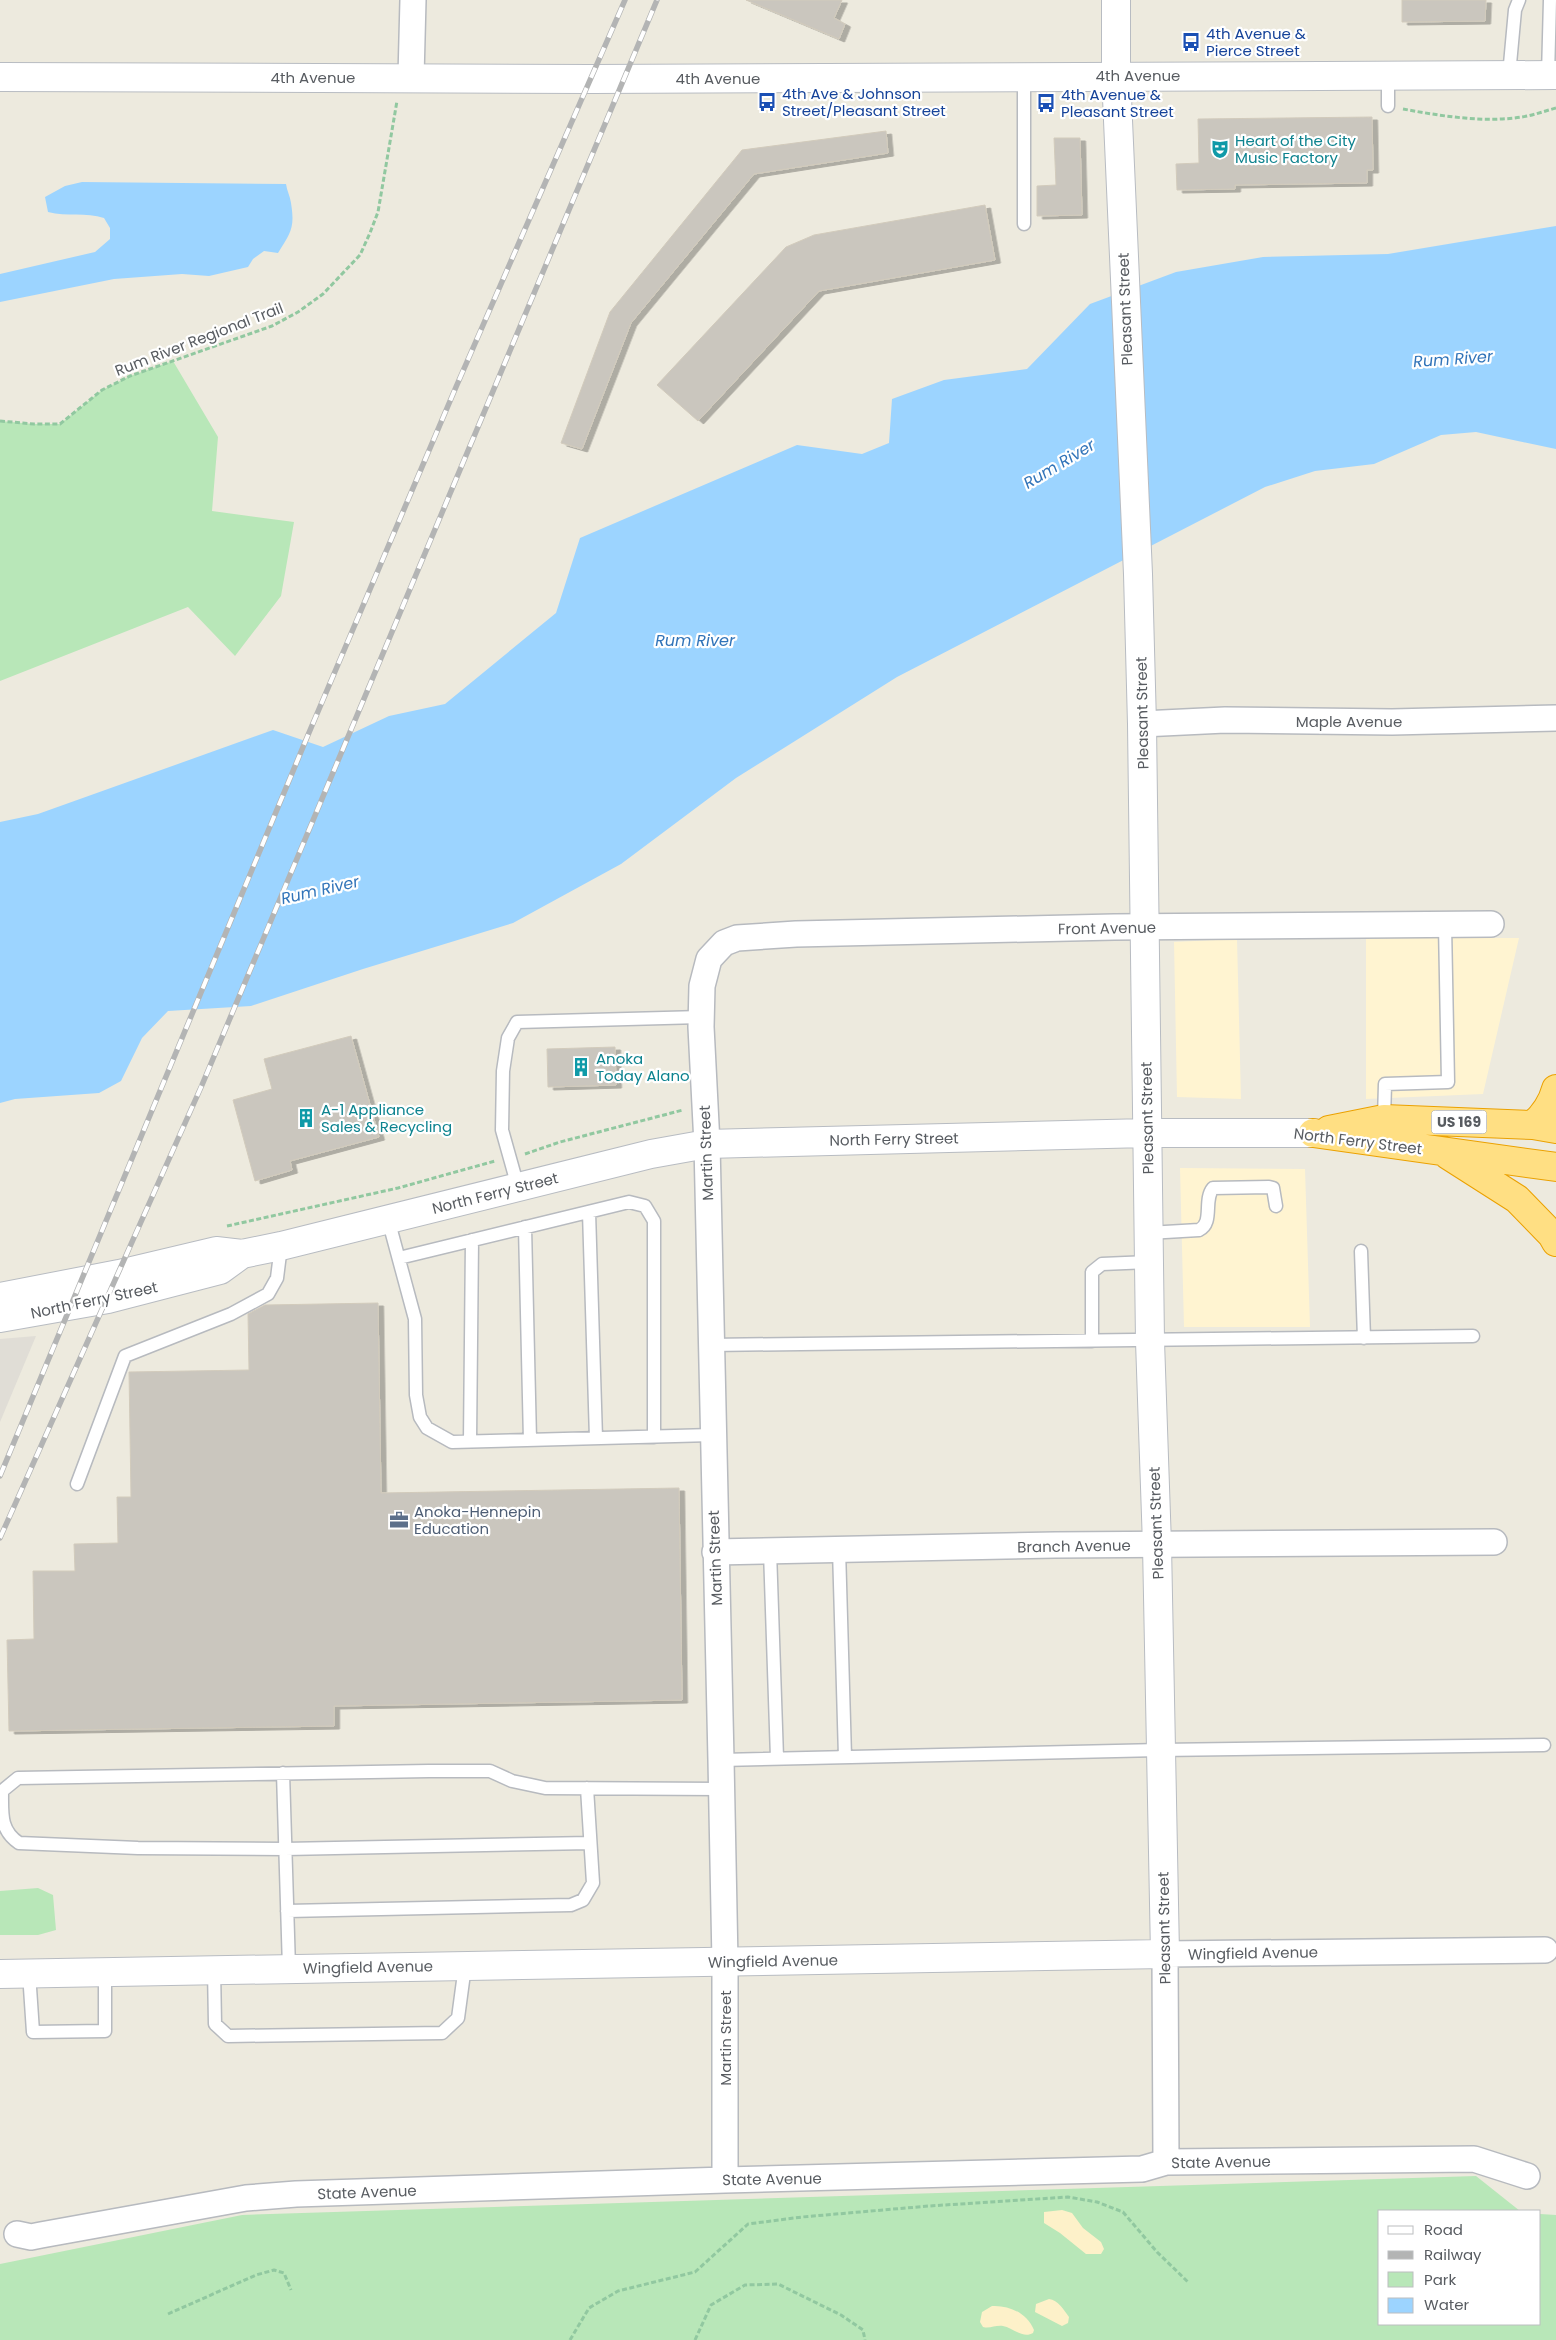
<svg xmlns="http://www.w3.org/2000/svg" width="1556" height="2340" viewBox="0 0 1556 2340" font-family="Poppins,sans-serif">
<style>
.commercial{fill:#fff4d1}
.industrial{fill:#e0ddd6}
.green{fill:#b8e7b8}
.sand{fill:#fdf1c9}
.water{fill:#9cd4ff}
.building{fill:#cac6be;stroke:#d2cbbc;filter:url(#shadow)}
.lines{fill:none;stroke-linecap:round;stroke-linejoin:round}
.lane-casing{stroke:#b7babf;stroke-width:15}
.street-casing{stroke:#b7babf;stroke-width:28}
.secondary-casing{stroke:#b8bcc2;stroke-width:30}
.highway-casing{stroke:#eba100;stroke-width:30}
.path{stroke:#91c8a0;stroke-width:3;stroke-dasharray:5 2.5;stroke-linecap:butt}
.lane{stroke:#fff;stroke-width:12}
.street{stroke:#fff;stroke-width:25}
.secondary{stroke:#fff;stroke-width:28}
.highway{stroke:#ffdf83;stroke-width:28}
.rail-casing{stroke:#b3b4b4;stroke-width:5.5}
.rail{stroke:#fff;stroke-width:4;stroke-dasharray:11;stroke-linecap:butt}
.labels{text-anchor:middle;dominant-baseline:central;stroke-width:4.5;stroke-linejoin:round;paint-order:stroke}
.shield{fill:#fff;stroke:#8a8d90;stroke-width:1}
.shield-label{font-size:14px;font-weight:bold;fill:#585c61}
.transit-label{font-size:15px;fill:#164399;stroke:#fff;text-anchor:start}
.street-label{font-size:15px;fill:#585c61;stroke:#fff}
.culture-label{font-size:15px;fill:#0d838f;stroke:#fff;text-anchor:start}
.service-label{font-size:15px;fill:#4e5e75;stroke:#fff;text-anchor:start}
.water-label{font-size:16px;font-style:italic;fill:#3174b9;stroke:#fff}
</style>
<defs>
<filter id="shadow"><feDropShadow dx="5.5" dy="3" stdDeviation="0" flood-color="#0004"/></filter>
</defs>
<rect width="100%" height="100%" fill="#edeade"/>
<path class="commercial" d="M1366,938H1519L1483,1094L1366,1099Z
M1237,939L1241,1099L1177,1097L1174,942Z
M1180,1168L1305,1169L1310,1327H1184Z"/>
<path class="industrial" d="M36,1336L0,1422V1339Z"/>
<path class="green" d="M173,361L218,437L212,511L294,522L281,596L235,656L188,607L0,681V421L34,424H60L102,390L130,376Z
M38,1888L53,1895L56,1930L38,1935H0V1891Z
M1476,2176L1520,2211H1380V2324H1540V2214L1556,2215V2340H0V2264L242,2215Z"/>
<path class="sand" d="M1062,2210L1072,2213L1083,2228L1101,2242L1104,2249L1101,2254H1086L1060,2233L1044,2223V2212Z
M1049,2299C1058,2300 1064,2310 1069,2317L1068,2323L1062,2326L1035,2312L1036,2304Z
M992,2306C1009,2305 1027,2313 1034,2330L1033,2333C1023,2339 1013,2328 1003,2326C995,2325 990,2329 983,2327L980,2322L982,2312Z"/>
<path class="water" d="M82,182L286,184C287,191 290,196 291,203C295,228 291,232 278,253L264,251L253,259L248,267L209,276L182,274L114,279L0,302V274L95,252L110,239V228L104,218C86,212 67,217 48,212L45,197L65,186Z
M1556,226V449L1476,432L1441,435L1374,464L1315,471L1265,487L897,677L736,778L621,864L513,923L363,969L251,1006L168,1011L142,1038L121,1081L99,1093L15,1099L0,1103V822L38,814L273,730L323,747L389,716L445,704L556,613L580,538L797,445L862,454L889,443L892,399L944,380L1027,369L1090,304L1176,272L1263,257L1388,254Z"/>
<path class="building" d="M746,0H842L834,18L845,24L839,39Z
M1402,0H1486L1485,21L1402,22Z
M1372,117L1373,170H1367V183L1235,185V189L1177,190L1176,164L1199,163L1198,119Z
M886,131L888,153L754,174L631,323L582,449L561,443L610,312L742,150Z
M1054,138H1080L1082,215L1037,216V186L1056,185Z
M985,205L995,260L819,291L698,421L657,385L786,247L814,235Z
M351,1036L379,1137L290,1161L292,1170L255,1181L233,1100L272,1089L264,1059Z
M615,1047L616,1085L548,1087L547,1049Z
M378,1303L381,1493L679,1488L682,1700L334,1706V1726L9,1731L7,1640L34,1639L33,1571H75L74,1544L118,1543L117,1497H131L129,1372L249,1370L248,1314L265,1305Z"/>
<g class="lines">
<g class="lane-casing">
<path id="lane" d="M1509,75L1515,10L1519,0
M1548,75L1550,0
M1388,106V75
M1024,224V76
M1384,1119L1385,1084L1448,1082L1445,925
M518,1187L502,1130L503,1071L508,1038L517,1022L701,1017
M589,1212L596,1438
M388,1219L415,1319L416,1395L420,1417L427,1428L452,1442L712,1435
M525,1227L530,1440
M1148,1233L1199,1230C1214,1223 1203,1200 1213,1188L1269,1187L1273,1188L1276,1206
M1361,1251L1364,1338
M399,1258L629,1202L645,1206L654,1221V1437
M1092,1341V1272L1102,1264L1149,1262
M710,1345L1473,1336
M470,1441L472,1240
M77,1484L125,1356L231,1314L268,1294L277,1278L281,1246
M839,1549L845,1757
M770,1551L777,1758
M721,1760L1160,1750L1544,1745
M283,1773L289,1968
M590,1843L285,1849L138,1848L19,1843C0,1830 2,1814 2,1791L18,1778L429,1771H490L512,1781L545,1788L721,1789
M287,1911L571,1905L583,1900L593,1883L587,1788
M214,1969L215,2024L228,2036L442,2033L458,2018L465,1966
M29,1973L33,2032L105,2031V1971"/>
</g>
<g class="street-casing">
<path id="street" d="M411,77L413,0
M1142,724L1225,720L1392,722L1556,718
M715,1552L1055,1545L1494,1542
M1166,2162L1165,1954L1545,1950
M725,2180V1962L721,1760L707,1144L701,1027L702,986L709,959L724,943L737,938L796,934L1114,927L1491,924
M17,2234L31,2237L41,2235L246,2198L296,2194L725,2180L1142,2169L1166,2162L1474,2159L1527,2176"/>
</g>
<g class="secondary-casing">
<path id="secondary" d="M0,77L591,79L1556,75
M0,1297L119,1274L216,1251L242,1254L281,1246L651,1154L707,1144L1147,1133H1313
M0,1318L108,1299L220,1270L242,1254
M0,1974L1165,1954L1157,1545L1150,1341L1142,724L1138,574L1116,75V0"/>
</g>
<g class="highway-casing">
<path id="highway" d="M1533,1125C1544,1115 1552,1104 1556,1089
M1329,1130L1384,1119L1533,1125L1556,1129
M1313,1133L1556,1167
M1448,1155L1517,1199L1552,1235L1556,1242"/>
</g>
<path class="path" d="M1403,109C1441,116 1484,123 1522,117C1534,115 1545,111 1556,108
M0,421L34,424H60L102,390L130,376L272,326L298,312L323,294L360,255L370,233L378,212L397,101
M525,1154L560,1142L683,1110
M227,1226L398,1188L495,1161
M168,2314L256,2275L274,2270L284,2273L291,2290
M570,2340L589,2308L618,2291L695,2272L748,2224L802,2217L929,2206L1068,2197L1097,2202L1123,2212L1157,2252L1188,2282
M695,2340L711,2305L745,2285L778,2284L841,2315L863,2330L865,2340"/>
<use href="#lane" class="lane"/>
<use href="#street" class="street"/>
<use href="#secondary" class="secondary"/>
<use href="#highway" class="highway"/>
<g class="rail-casing">
<path id="rail" d="M0,1476L308,735L456,387L625,0
M0,1538L202,1085L657,0"/>
</g>
<use href="#rail" class="rail"/>
</g>
<defs>
<g id="bus-bare" transform="scale(1.5)"><path d="M-5-6H5V4H4V6H2V4H-2V6H-4V4H-5ZM-3.5-4V0h7V-4ZM-3.5 1.2v1.5H-2V1.2ZM2 1.2v1.5H3.5V1.2Z" fill="#1a4fb4" stroke="#fff" stroke-width="2.5" paint-order="stroke"/></g>
<g id="theatre-bare" transform="scale(1.5)"><path d="M-5-5.5Q0-4 5-5.5V0Q5 5 0 6Q-5 5-5 0ZM-3.3-2.5H-1v1.5H-3.3ZM1-2.5H3.3v1.5H1ZM-2.8 1Q0 5.5 2.8 1Z" fill="#0f9aa8" stroke="#fff" stroke-width="2.5" paint-order="stroke"/></g>
<g id="building-bare" transform="scale(1.5)"><path d="M-4-6H4V6H1V3H-1V6H-4ZM-2.5-4.3h1.7v1.8h-1.7ZM.8-4.3h1.7v1.8H.8ZM-2.5-1h1.7V.8h-1.7ZM.8-1h1.7V.8H.8Z" fill="#0f9aa8" stroke="#fff" stroke-width="2.5" paint-order="stroke"/></g>
<g id="office-bare" transform="scale(1.5)"><path d="M-6-3h4V-5.5h4V-3h4V5H-6ZM-1-4.5V-3h2v-1.5ZM-6 0V1H6V0Z" fill="#5c6f8a" stroke="#fff" stroke-width="2.5" paint-order="stroke"/></g>
</defs>
<g fill-rule="evenodd">
<use href="#bus-bare" x="1191" y="42"/>
<use href="#bus-bare" x="767" y="102"/>
<use href="#bus-bare" x="1046" y="103"/>
<use href="#theatre-bare" x="1220" y="149"/>
<use href="#building-bare" x="581" y="1067"/>
<use href="#building-bare" x="306" y="1118"/>
<use href="#office-bare" x="399" y="1520"/>
</g>
<g class="labels">
<rect class="shield" x="1431.5" y="1110.5" width="55" height="23" rx="4"/>
<g class="shield-label">
<text x="1459" y="1122">US 169</text>
</g>
<g class="transit-label">
<text x="1206" y="33">4th Avenue &amp;<tspan x="1206" dy="17">Pierce Street</tspan></text>
<text x="782" y="93">4th Ave &amp; Johnson<tspan x="782" dy="17">Street/Pleasant Street</tspan></text>
<text x="1061" y="94">4th Avenue &amp;<tspan x="1061" dy="17">Pleasant Street</tspan></text>
</g>
<g class="street-label">
<text x="1138" y="75">4th Avenue</text>
<text x="313" y="77">4th Avenue</text>
<text x="718" y="78">4th Avenue</text>
<text transform="translate(1125 309) rotate(-92)">Pleasant Street</text>
<text transform="translate(199 339) rotate(-21)">Rum River Regional Trail</text>
<text transform="translate(1142 713) rotate(-91)">Pleasant Street</text>
<text x="1349" y="721">Maple Avenue</text>
<text transform="translate(1107 928) rotate(-1)">Front Avenue</text>
<text transform="translate(1147 1118) rotate(-91)">Pleasant Street</text>
<text transform="translate(894 1139) rotate(-1)">North Ferry Street</text>
<text transform="translate(1358 1141) rotate(7)">North Ferry Street</text>
<text transform="translate(706 1153) rotate(-92)">Martin Street</text>
<text transform="translate(495 1193) rotate(-14)">North Ferry Street</text>
<text transform="translate(94 1300) rotate(-12)">North Ferry Street</text>
<text transform="translate(1156 1523) rotate(-92)">Pleasant Street</text>
<text transform="translate(1074 1546) rotate(-1)">Branch Avenue</text>
<text transform="translate(715 1558) rotate(-92)">Martin Street</text>
<text transform="translate(1164 1928) rotate(-91)">Pleasant Street</text>
<text transform="translate(1253 1953) rotate(-1)">Wingfield Avenue</text>
<text transform="translate(773 1961) rotate(-1)">Wingfield Avenue</text>
<text transform="translate(368 1967) rotate(-1)">Wingfield Avenue</text>
<text transform="translate(725 2038) rotate(-90)">Martin Street</text>
<text transform="translate(1221 2162) rotate(-1)">State Avenue</text>
<text transform="translate(772 2179) rotate(-1)">State Avenue</text>
<text transform="translate(367 2192) rotate(-2)">State Avenue</text>
</g>
<g class="culture-label">
<text x="1235" y="140">Heart of the City<tspan x="1235" dy="17">Music Factory</tspan></text>
<text x="596" y="1058">Anoka<tspan x="596" dy="17">Today Alano</tspan></text>
<text x="321" y="1109">A-1 Appliance<tspan x="321" dy="17">Sales &amp; Recycling</tspan></text>
</g>
<g class="service-label">
<text x="414" y="1511">Anoka-Hennepin<tspan x="414" dy="17">Education</tspan></text>
</g>
<g class="water-label">
<text transform="translate(1453 359) rotate(-4)">Rum River</text>
<text transform="translate(1059 464) rotate(-31)">Rum River</text>
<text x="695" y="640">Rum River</text>
<text transform="translate(320 890) rotate(-13)">Rum River</text>
</g>
</g>
<rect x="1378" y="2210" width="162" height="115" fill="#ffffff" stroke="#bcbec0"/>
<rect x="1388" y="2226" width="25" height="8" fill="#ffffff" stroke="#bcbec0"/>
<text x="1424" y="2235" font-size="15" fill="#585c61">Road</text>
<rect x="1388" y="2251" width="25" height="8" fill="#b3b4b4" stroke="#bcbec0"/>
<text x="1424" y="2260" font-size="15" fill="#585c61">Railway</text>
<rect x="1388" y="2272" width="25" height="15" fill="#b8e7b8" stroke="#bcbec0"/>
<text x="1424" y="2285" font-size="15" fill="#585c61">Park</text>
<rect x="1388" y="2298" width="25" height="15" fill="#9cd4ff" stroke="#bcbec0"/>
<text x="1424" y="2310" font-size="15" fill="#585c61">Water</text>
</svg>
